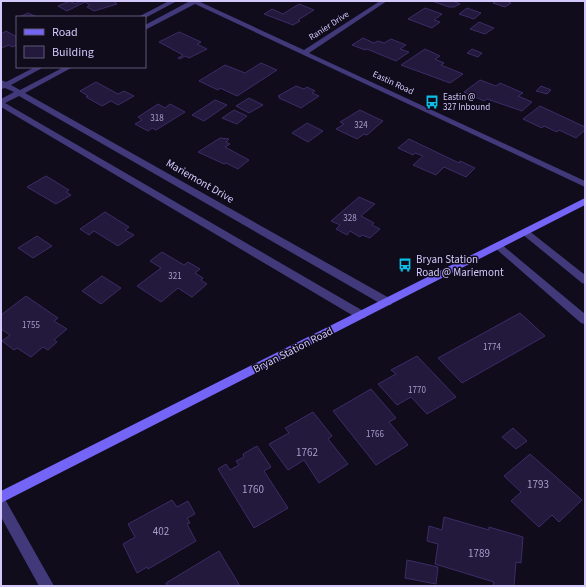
<svg xmlns="http://www.w3.org/2000/svg" width="586" height="587" viewBox="0 0 586 587" font-family="'Source Sans 3',sans-serif">
<style>
.building{fill:#23193c;stroke:#3c2c67}
.lines{fill:none;stroke-linecap:round;stroke-linejoin:round}
.minor{fill:#413979;fill-rule:evenodd}
.secondary{fill:#7465f7;fill-rule:evenodd}
.labels{text-anchor:middle;dominant-baseline:central;stroke-width:3;stroke-linejoin:round;paint-order:stroke}
.far-street-label{font-size:9px;fill:#d3c9fc;stroke:#100c1c}
.far-poi-label{font-size:9px;fill:#d3c9fc;stroke:#100c1c;text-anchor:start}
.number-label{font-size:9px;fill:#a79dcc}
.street-label{font-size:11px;fill:#d3c9fc;stroke:#100c1c}
.poi-label{font-size:11px;fill:#d3c9fc;stroke:#100c1c;text-anchor:start}
.near-number-label{font-size:11px;fill:#a79dcc}
</style>
<rect width="100%" height="100%" fill="#100c1c"/>
<path class="building" d="M70,1L75,4L81,1H114L117,4L94,11L87,7L90,5L85,2L67,11L58,6Z
M432,1H457L455,2L460,4L454,7H449Z
M497,1H506L511,3L505,7L493,3Z
M299,4L314,10L298,20L300,21L293,25L264,14L272,9L283,14Z
M425,8L442,14L434,20L440,22L432,28L408,19Z
M467,8L481,13L474,19L459,14Z
M28,13L37,17H19Z
M479,22L494,28L485,34L470,29Z
M6,31L17,37V45L12,47L9,45L1,48V34Z
M179,32L201,42L197,44L207,49L189,58L185,56L180,59L178,58L183,55L159,42Z
M363,38L374,43L378,41L384,43L391,39L406,45L400,49L409,52L396,61L367,49L365,50L352,45Z
M425,49L440,56L435,59L444,63L441,65L463,74L450,83L401,65Z
M472,49L482,53L478,57L467,53Z
M261,63L277,70L237,96L220,88L218,90L199,81L225,65L245,73Z
M480,80L496,86L500,83L523,93L518,96L532,102L522,111L487,99L484,101L464,92Z
M96,82L118,94L124,91L134,96L118,105L111,101L102,106L86,97L88,96L80,91Z
M296,86L304,89L307,87L315,91L312,93L319,96L301,108L279,98L280,97L278,96Z
M541,86L551,90L547,94L536,91Z
M249,98L263,105L249,113L236,106Z
M215,100L227,105L204,121L192,115Z
M158,104L165,108L170,104L185,112L156,130L152,128L148,131L135,124L142,120L138,117Z
M540,106L585,127V130L576,138L559,130L557,132L544,126L542,128L523,119Z
M234,110L247,116L237,124L222,118Z
M360,110L383,121L367,135L364,134L357,139L336,129L344,124L340,122Z
M307,123L323,131L308,142L292,133Z
M220,138L229,139L226,142L230,144L225,147L249,160L238,169L226,163L224,164L198,152Z
M409,139L459,163L460,161L475,168L466,177L444,167L436,175L413,165L423,156L415,153L413,155L398,148Z
M46,176L69,190L66,192L71,195L56,204L27,187Z
M359,197L375,204L361,216L374,223L372,225L380,229L370,238L362,235L360,237L350,231L347,235L336,229L340,225L331,221Z
M105,212L129,227L125,230L134,235L118,246L94,231L89,235L80,229Z
M37,236L52,246L33,258L18,248Z
M162,252L184,265L188,262L200,269L195,273L203,278L201,280L207,284L192,297L178,288L161,302L137,286L161,268L150,261Z
M102,276L121,288L101,304L82,291Z
M26,296L58,318L54,321L67,329L54,340L57,342L48,350L43,347L31,357L17,348L14,350L2,341L10,335L1,329V315Z
M520,313L545,336L462,383L438,358Z
M417,356L456,397L427,414L411,397L397,405L378,384L396,374L391,370Z
M371,389L396,418L389,422L408,445L376,465L333,411Z
M313,412L332,436L328,439L348,464L319,483L304,460L288,470L269,444L289,433L285,428Z
M513,428L527,441L516,449L502,437Z
M257,446L271,467L264,471L288,508L254,528L218,469L226,464L230,470L239,465L236,461L244,457L243,454Z
M530,454L582,500L559,522L552,515L539,527L511,501L521,492L504,476Z
M172,500L177,507L188,501L195,514L187,518L190,523L187,524L196,541L148,569L147,567L137,573L123,544L135,537L128,524Z
M444,517L489,530V527L523,537L521,563L516,562L514,586H493L494,582L435,564L438,544L427,541L429,526L442,530Z
M219,551L240,586H167L166,583Z
M407,560L438,567L436,584L405,578Z"/>
<g class="lines">
<path class="minor" d="M169,1H177L145,18L138,17Z
M190,1H198L304,50L380,1H387L309,53L585,181V187L195,4L145,30V25Z
M35,67H44L11,85L20,90L64,67H73L25,93L391,299L392,302L391,305H383L19,96L5,103L365,312L366,315L365,318H357L1,107V99L14,92L5,88L1,89V80L6,82Z
M525,229L528,230L585,275V284L582,283L522,234L520,232L522,230Z
M498,243L501,244L585,314V324L581,323L495,248L493,246L495,244Z
M1,499L6,501L54,586H39L1,517Z"/>
<path class="secondary" d="M585,198V205L1,503V491Z"/>
</g>
<defs>
<g id="bus-bare" transform="scale(1.08)"><path d="M-5-6H5V4H4V6H2V4H-2V6H-4V4H-5ZM-3.5-4V0h7V-4ZM-3.5 1.2v1.5H-2V1.2ZM2 1.2v1.5H3.5V1.2Z" fill="#0bc0e6" stroke="#100c1c" stroke-width="2.5" paint-order="stroke"/></g>
</defs>
<g fill-rule="evenodd">
<use href="#bus-bare" x="432" y="102"/>
<use href="#bus-bare" x="405" y="265"/>
</g>
<g class="labels">
<g class="far-street-label">
<text transform="translate(329 26) rotate(-33)">Ranier Drive</text>
<text transform="translate(393 83) rotate(25)">Eastin Road</text>
</g>
<g class="far-poi-label">
<text x="443" y="97">Eastin @<tspan x="443" dy="10">327 Inbound</tspan></text>
</g>
<g class="number-label">
<text x="157" y="118">318</text>
<text x="361" y="125">324</text>
<text x="350" y="218">328</text>
<text x="175" y="276">321</text>
<text x="31" y="325">1755</text>
<text x="492" y="347">1774</text>
<text x="417" y="390">1770</text>
<text x="375" y="434">1766</text>
</g>
<g class="street-label">
<text transform="translate(200 181) rotate(30)">Mariemont Drive</text>
<text transform="translate(293 350) rotate(-27)">Bryan Station Road</text>
</g>
<g class="poi-label">
<text x="416" y="259">Bryan Station<tspan x="416" dy="13">Road @ Mariemont</tspan></text>
</g>
<g class="near-number-label">
<text x="307" y="452">1762</text>
<text x="538" y="484">1793</text>
<text x="253" y="489">1760</text>
<text x="161" y="531">402</text>
<text x="479" y="553">1789</text>
</g>
</g>
<rect width="586" height="587" fill="none" stroke="#d3c9fc" stroke-width="4"/>
<rect x="16" y="16" width="130" height="52" fill="#100c1c" stroke="#5e5876"/>
<rect x="24" y="29" width="20" height="6" fill="#7465f7" stroke="#5e5876"/>
<text x="52" y="36" font-size="12" fill="#d3c9fc">Road</text>
<rect x="24" y="46" width="20" height="12" fill="#23193c" stroke="#5e5876"/>
<text x="52" y="56" font-size="12" fill="#d3c9fc">Building</text>
</svg>
